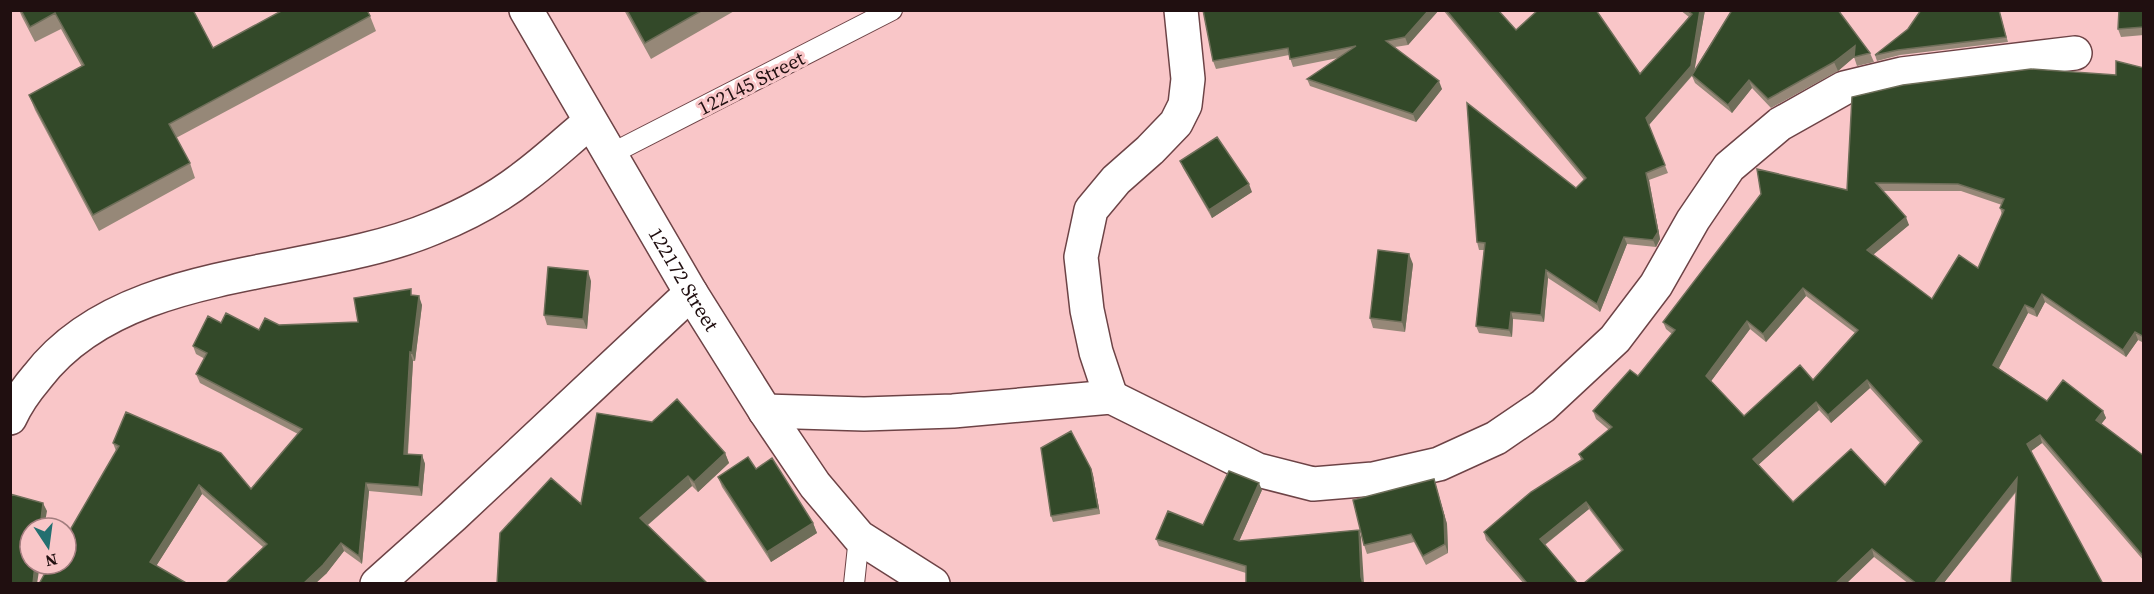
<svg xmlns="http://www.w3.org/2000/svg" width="2154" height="594" viewBox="0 0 2154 594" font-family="'Source Serif 4',serif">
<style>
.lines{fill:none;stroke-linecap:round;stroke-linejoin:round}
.service-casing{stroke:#6d4346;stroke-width:22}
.minor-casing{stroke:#6d4346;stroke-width:36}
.service{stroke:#fff;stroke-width:20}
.minor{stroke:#fff;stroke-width:33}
.wall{fill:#968878;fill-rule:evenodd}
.shaded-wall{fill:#6e6e59}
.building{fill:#334929;stroke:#6e6e59;stroke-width:1.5;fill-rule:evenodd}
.labels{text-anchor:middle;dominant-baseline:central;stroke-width:6;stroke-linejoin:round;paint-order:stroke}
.street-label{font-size:20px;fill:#200f10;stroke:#f9c6c8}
</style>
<rect width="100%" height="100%" fill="#f9c6c8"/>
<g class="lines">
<g class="service-casing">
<path id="service" d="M609,155L892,10
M854,584L859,537"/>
</g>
<g class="minor-casing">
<g id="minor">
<path id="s1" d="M526,10L691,293L765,411L815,485L859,537L933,584"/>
<path d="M1111,397L1096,352L1087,310L1081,257L1091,210L1116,180L1150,150L1176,123L1185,105L1188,79L1181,10"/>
<path d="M765,411L864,414L953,411L1111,397L1258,470L1313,484L1373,479L1439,464L1496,438L1543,406L1615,339L1656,285L1693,220L1729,167L1780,124L1844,88L1902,74L2075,53"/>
<path d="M10,418C17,402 26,390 37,377C124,263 310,280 433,228C465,215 496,199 524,177C547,160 568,140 590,122"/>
<path d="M377,584L453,516L691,293"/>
</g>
</g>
<use href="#service" class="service"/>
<use href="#minor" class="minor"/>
</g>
<path class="wall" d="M19,10H193L213,48L370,16L376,31L176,138L190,163L195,178L99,231L35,110L29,95L82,67L61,29L35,42L22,17Z
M624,10H736L651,59Z
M1203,10H1439L1408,45L1395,47L1442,89L1416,122L1310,86L1307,79L1338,58L1293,67L1289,55L1216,69L1213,61Z
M1443,10H1498L1516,30L1640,74L1689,17L1680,10H1705L1694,70L1732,10H1841L1840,13L1870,53L1874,62L1857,66L1854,57L1838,71L1771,108L1752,88L1732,113L1695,83L1692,76L1649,125L1668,173L1649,180L1660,239L1656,247L1627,244L1600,312L1548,278L1544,322L1513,319L1512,337L1479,333L1476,326L1484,250H1479L1477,242L1576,188L1584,180Z
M1999,10L2008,42L1900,55L1877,61L1875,55Z
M2144,10V35L2121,37L2118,29Z
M2144,68V343L2138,340L2126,357L2045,302L2037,317L2028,313L1999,368L2047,401L2103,411L2106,418L2101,424L2144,456V561L2042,443L2031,451L2017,491L1943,584H1909L1874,557L1621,551L1589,509L1545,545L1578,584H1524L1486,540L1484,532L1581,460L1579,454L1609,430L1596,419L1593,411L1638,376L1672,334L1666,329L1663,322L1847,190L2116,75ZM1883,191H1961L2002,205L2000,208L2002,215L1978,268L1932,299L1873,255L1909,225ZM1806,296L1855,333L1813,380L1744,416L1711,381L1750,329L1766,342ZM1870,388L1920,443L1885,485L1793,502L1758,465L1819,410L1831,423Z
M1180,161L1252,192L1212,218L1183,168Z
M1413,264L1405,332L1373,328L1370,318Z
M591,281L587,329L547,325L544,315Z
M413,296L422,305L415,361H413L408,454L422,455L425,464L422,496L369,491L362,564L344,551L326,574L263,547L202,494L156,566L39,584L116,451L113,443L251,489L298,434L200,383L196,374L205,359L196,354L193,346L221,323L259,330L279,325L358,322Z
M725,453L729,463L698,492L692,486L648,525L581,504Z
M756,469L813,523L817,533L771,562L722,487L718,477Z
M1091,469L1093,475L1100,514L1053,522L1051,516Z
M1434,479L1447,524L1448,553L1426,565L1414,542L1367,554L1364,545Z
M1262,490L1239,541L1361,537L1246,573L1159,546L1156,539L1203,525Z"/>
<path class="shaded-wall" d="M1429,10H1439L1408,45L1405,37Z
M1700,10H1705L1694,73L1648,126L1646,118Z
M1855,46L1858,54L1838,71L1834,62Z
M1749,80L1752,88L1732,113L1728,105Z
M1439,81L1442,89L1416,122L1413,114Z
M1646,173L1649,180L1660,239L1656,247L1653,240Z
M1249,184L1252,192L1212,218L1209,210Z
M1906,217L1909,225L1869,258L1867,250Z
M1624,237L1627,244L1600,312L1597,304Z
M1409,254L1413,264L1405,332L1402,322Z
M1546,270L1548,278L1544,322L1541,315Z
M588,271L591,281L587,329L583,319Z
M1803,288L1806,296L1766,342L1763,334Z
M2042,294L2045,302L2037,317L2034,309Z
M419,296L422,305L415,361L412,353Z
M2025,305L2028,313L1996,373L1993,365Z
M1511,312L1513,319L1512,337L1509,330Z
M1747,321L1750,329L1709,384L1706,376Z
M2135,332L2138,340L2126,357L2123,350Z
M410,352L413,361L407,462L404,454Z
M1867,380L1870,388L1831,423L1828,415Z
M1816,402L1819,410L1756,467L1753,459Z
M2103,411L2106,418L2099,427L2096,420Z
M2040,435L2042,443L2030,452L2027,444Z
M725,453L729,463L698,492L694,482Z
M422,455L425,464L422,496L419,487Z
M1091,469L1093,475L1100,514L1098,508Z
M688,476L692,486L644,528L640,518Z
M2017,478L2020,486L1943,584H1934Z
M1434,479L1447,524L1448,553L1445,544Z
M366,483L369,491L362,564L359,556Z
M1259,483L1262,490L1237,546L1234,539Z
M199,485L202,494L153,571L150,562Z
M1586,502L1589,509L1543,546L1540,539Z
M43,503L47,511L44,528H40Z
M813,523L817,533L771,562L767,552Z
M1359,530L1361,537L1364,584L1361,577Z
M341,543L344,551L326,574L315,584H303Z
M1872,549L1874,557L1846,584H1835Z
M35,564H40L37,584H33Z"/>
<path class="building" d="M21,10H193L213,48L283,10H367L370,16L169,124L190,163L93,215L29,95L84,65L55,13L30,27Z
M627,10H703L645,43Z
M1203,10H1429L1405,37L1386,41L1439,81L1413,114L1307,79L1356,46L1290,59L1288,48L1213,61Z
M1446,10H1498L1516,30L1538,10H1596L1640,74L1692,14L1687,10H1700L1691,66L1646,118L1665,165L1646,173L1658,232L1653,240L1624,237L1597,304L1546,270L1541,315L1511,312L1509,330L1476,326L1485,243L1477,242L1467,103L1576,188L1586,178Z
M1732,10H1838L1870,53L1854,57L1855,46L1834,62L1768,99L1749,80L1728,105L1692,75Z
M1921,10H1999L2006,37L1898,50L1875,55L1908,29Z
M2119,10H2144V27L2118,29Z
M2116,61L2144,68V337L2135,332L2123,350L2042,294L2034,309L2025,305L1993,365L2047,401L2063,380L2103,411L2096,420L2144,456V557L2040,435L2027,444L2103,584H2011L2017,478L1934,584H1917L1872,549L1835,584H1583L1623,550L1586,502L1540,539L1578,584H1524L1526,582L1484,532L1531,492L1583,459L1579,454L1612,427L1593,411L1630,370L1638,376L1675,330L1663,322L1761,194L1757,169L1847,190L1852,97L1903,85L2031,69L2116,75ZM1876,183L1958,184L2004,199L2000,208L2004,210L1978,268L1959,255L1932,299L1867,250L1906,217ZM1803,288L1858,330L1813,380L1800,365L1744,416L1706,376L1747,321L1763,334ZM1867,380L1922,441L1885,485L1851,449L1793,502L1753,459L1816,402L1828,415Z
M1217,137L1249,184L1209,210L1180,161Z
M1378,250L1409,254L1402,322L1370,318Z
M548,267L588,271L583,319L544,315Z
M411,289V295L419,296L412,353L410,352L404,454L422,455L419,487L366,483L359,556L341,543L323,565L303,584H225L267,544L199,485L150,562L188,584H39L50,564H66V537L119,446L113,443L126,412L221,453L251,489L302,429L196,374L207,353L193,346L208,316L221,323L226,313L259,330L265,318L279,325L358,322L354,298Z
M677,399L725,453L694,482L688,476L640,518L708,584H497L500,533L551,478L581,504L597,413L652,422Z
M1071,431L1091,469L1098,508L1051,516L1041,448Z
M748,457L756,469L772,458L813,523L767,552L718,477Z
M1229,471L1259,483L1234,539L1239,541L1359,530L1361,577L1363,584H1246V566L1156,539L1168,511L1203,525Z
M1434,479L1444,516L1445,544L1423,556L1411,534L1364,545L1353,500Z
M10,494L43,503L40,528H30V564H35L33,584H10Z"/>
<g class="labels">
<g class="street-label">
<text transform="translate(751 83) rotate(-27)">122145 Street</text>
<text stroke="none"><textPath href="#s1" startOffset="312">122172 Street</textPath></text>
</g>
</g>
<rect width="2154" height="594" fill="none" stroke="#200f10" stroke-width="24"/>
<g transform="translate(48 546) rotate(167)"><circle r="28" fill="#f9c6c8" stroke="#a27d7e" stroke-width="1.5"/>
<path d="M0-4.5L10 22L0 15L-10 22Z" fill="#246f70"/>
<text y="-9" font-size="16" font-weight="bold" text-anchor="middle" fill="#200f10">N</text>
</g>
</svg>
